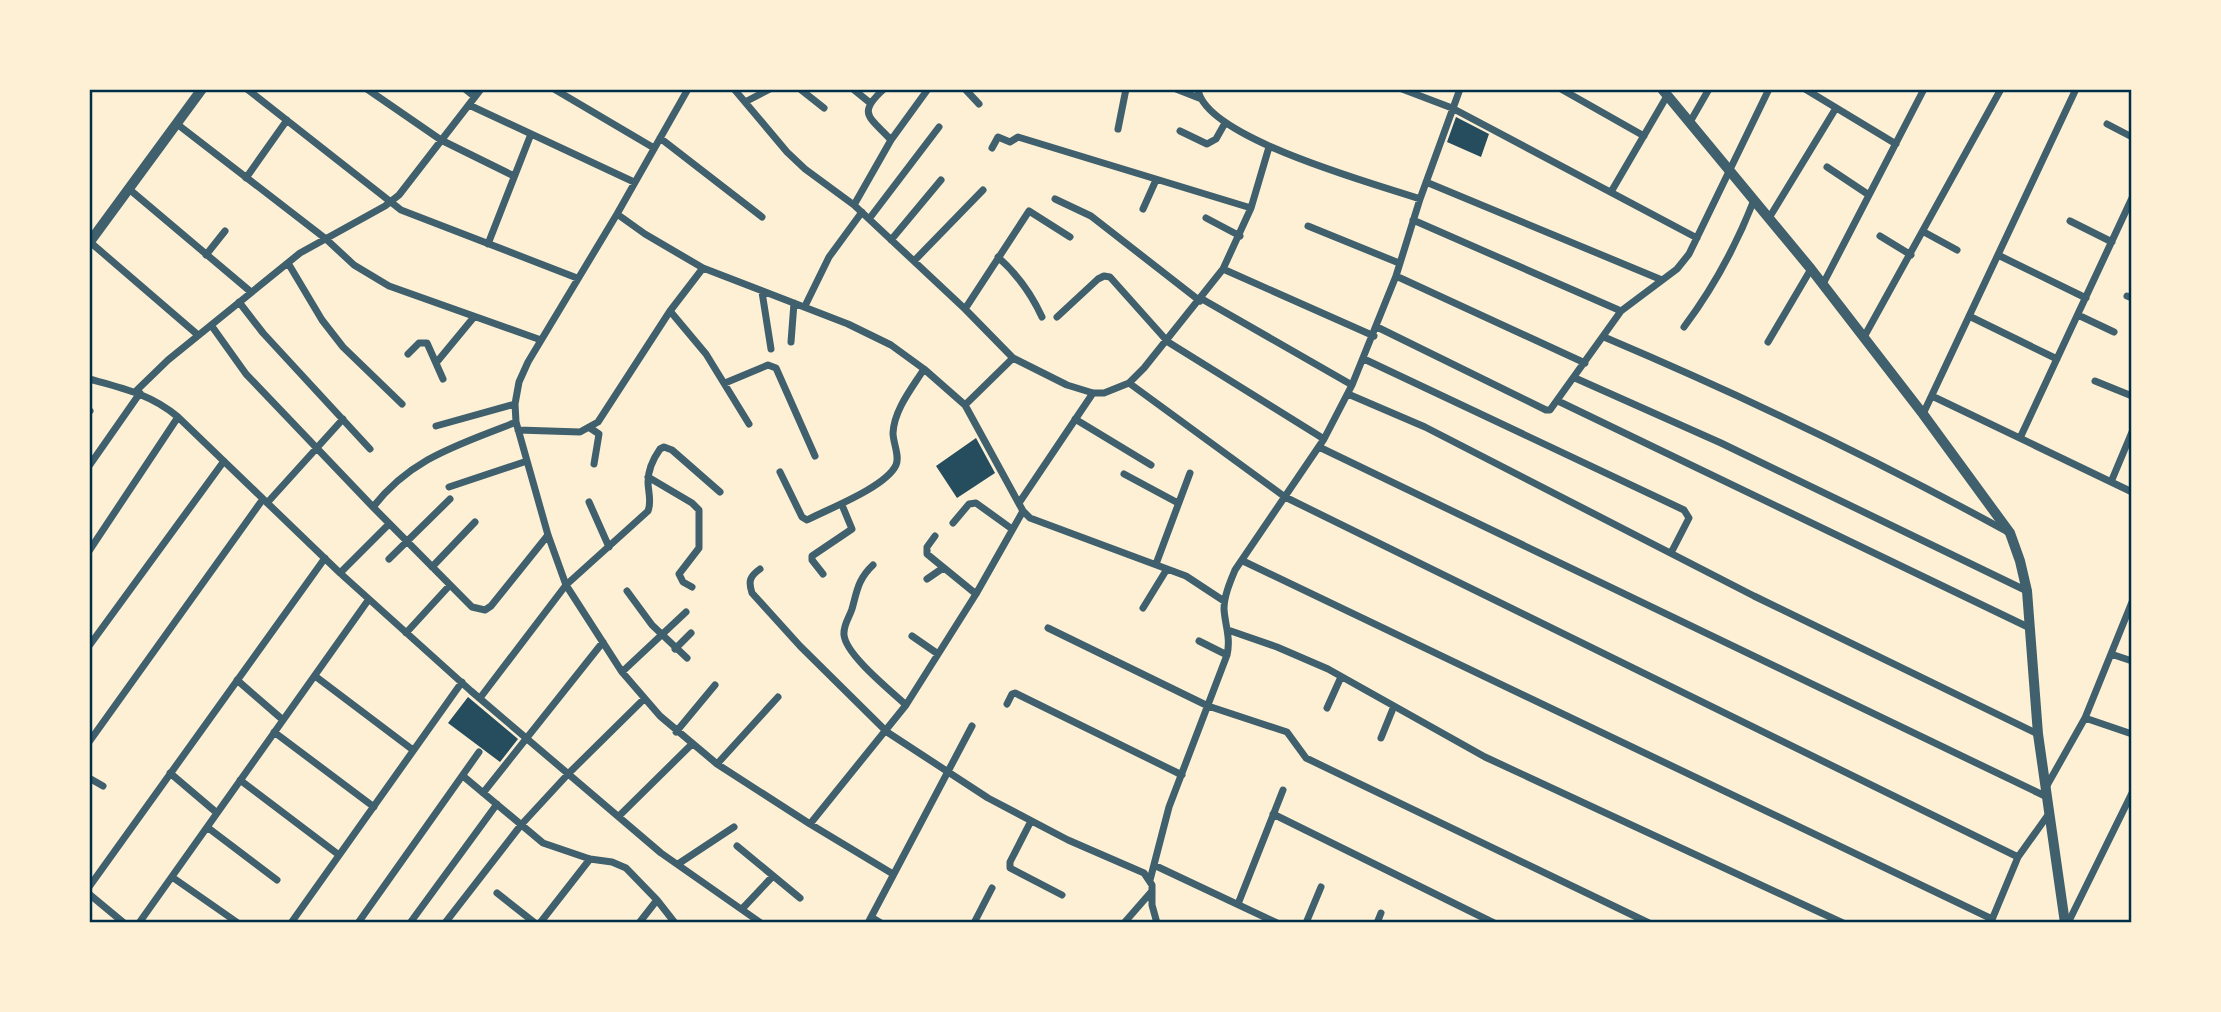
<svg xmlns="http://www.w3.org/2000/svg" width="2221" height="1012" viewBox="0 0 2221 1012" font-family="'Roboto Condensed',sans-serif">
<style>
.building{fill:#264d5e}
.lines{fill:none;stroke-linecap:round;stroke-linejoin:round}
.minor{stroke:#3f606c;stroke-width:7}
.tertiary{stroke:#3f606c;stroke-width:10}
.neatline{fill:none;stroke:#003049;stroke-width:2.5}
</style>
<rect width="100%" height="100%" fill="#fdf0d5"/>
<path class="building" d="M1456,117L1489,134L1481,157L1447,142Z
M976,438L995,473L957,498L936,466Z
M468,697L518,739L500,762L448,723Z"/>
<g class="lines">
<path class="minor" d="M247,89L401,210L577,278
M367,89L441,140L514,176
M465,89L475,97
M554,89L654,148
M688,89L617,214L528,362L519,382L515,404L516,422L548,535L566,585L622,672L660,716L717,764L810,824L893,874
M734,89L787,152L805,169L854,205L965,309L1013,358L1067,385L1093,393H1104L1129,383L1144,368L1223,269L1251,208L1269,147
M800,89L824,108
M853,89L869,102
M884,89C856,114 870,117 891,140
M965,89L979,104
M1176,89L1199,98
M1198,89C1204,138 1376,184 1420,199
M1402,89L1452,108L1697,238
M1561,89L1644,136
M1805,89L1896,144
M745,102L770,89
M469,105L634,182
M1690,122L1709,89
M177,124L326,239L354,265L389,286L541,340
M2107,124L2132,137
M1118,129L1126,89
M1180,131L1207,144L1216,139L1225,123
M660,138L762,217
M992,148L998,137L1010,142L1018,137L1251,208
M1827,167L1869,195
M246,178L287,120
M1426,182L1662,280
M129,189L251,292
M1611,192L1667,96
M1055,199L1091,216L1200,301
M854,205L891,140L928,89
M1143,209L1156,180
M617,214L645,234L703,268L848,324L891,345L924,369L965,405L1023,511L1030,518L1186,576L1224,601
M1206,218L1240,236
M1769,218L1836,108
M869,219L939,127
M1413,220L1621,311
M2070,221L2112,242
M1308,226L1399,263
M1924,232L1957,250
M1880,236L1911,255
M891,240L941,180
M90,242L198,335
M488,244L531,134
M206,255L225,231
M1998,255L2086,298
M998,257C1018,275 1031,293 1042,317
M914,261L983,190
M288,263L322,320L343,347L402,404
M1223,269L1374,336
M1396,276L1585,363
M1823,284L1924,89
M762,292L771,349
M2127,296L2132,298
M1202,299L1352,385
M239,302L263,333L370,449
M805,306L829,257L862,212
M965,309L1029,211L1070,237
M670,311L706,354L749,424
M2078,315L2114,332
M1969,316L2057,359
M1057,317L1098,279L1104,276L1110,277L1168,342L1324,439
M211,325L246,374L373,507L472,607L485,610L491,606L548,535
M1377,327L1546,410H1550L1621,311L1677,269L1689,254L1769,89
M1684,327C1714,287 1736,246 1754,200
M1604,337C1741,395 1875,459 2006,531
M1864,337L2001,89
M791,342L794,303
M1768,342L1811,269
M408,354L419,343H427L443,379
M1364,359L1684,510L1689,518L1671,553
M436,363L474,317
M1575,378L1721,443L2027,591
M89,379C122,388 151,394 178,417L340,573L471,691L661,853L761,923
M2095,381L2132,396
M725,383L768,365L776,368L815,456
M1129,383L1285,497L2018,857
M136,391L168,360L300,253L385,206L399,195L481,89
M1348,394L1425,427L1754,596L2038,734
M1932,396L2132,492
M1558,401L2030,628
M965,405L1013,358
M89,412L90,411
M1923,414L2076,89
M1075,419L1151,465
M436,426L515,404
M590,428L599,434L594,464
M518,430L580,432L598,422L670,311L703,268
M2020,438L2132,198
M1319,447L2045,796
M89,466L140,393
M780,472L802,517L807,520C828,509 886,487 896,465C900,456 893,443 893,433C894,410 912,388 924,369
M1124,474L1178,503
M648,477L692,503L699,510V548L679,574L683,582L692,587
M2111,482L2132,432
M449,487L527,461
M589,502L609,547
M267,503L343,419
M1019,503L1093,393
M373,507C412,457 459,445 516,422
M953,523L969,504L976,503L1012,529
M935,536L927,547V554L976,594
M89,551L178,417
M389,559L450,499
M1243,561L1992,919
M1156,564L1190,473
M873,565C858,579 857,591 852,609C849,618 843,625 844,635C846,655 890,690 906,705
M432,567L475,522
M760,569C750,576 748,581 752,593L800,646L887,732L988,798L1068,840L1144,873L1152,885V905L1157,923
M340,573L389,524
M823,574L812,560V556L852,529L842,505
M927,579L943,568
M627,591L652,625L687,658
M1143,608L1167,569
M1048,628L1208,706L1287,732L1306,758L1649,923
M1228,630L1277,647L1328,669L1485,757L1843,923
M406,633L450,585
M912,636L938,654
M1199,641L1227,655
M89,646L224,461
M675,649L691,633
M2111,654L2132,661
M622,672L686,612
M315,676L413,750
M237,680L283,720
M480,698L566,585L648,511C652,501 648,492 648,482C648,470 653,459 660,449L664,447L672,450L720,492
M1007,704L1012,694L1015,693L1182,775
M1327,708L1341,677
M2085,718L2132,734
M274,732L374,807
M676,732L715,685
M1381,738L1394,706
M89,742L263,499
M717,764L778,697
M170,773L217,813
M463,776L543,843L590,859L612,862L626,868L657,900L675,923
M89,778L103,786
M240,780L339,855
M2045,789L2085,718L2132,602
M483,793L603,642
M1273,814L1494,923
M619,816L691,745
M1031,821L1010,862V868L1062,895
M810,824L906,705L976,594L1023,511
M207,827L277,880
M737,846L800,898
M678,864L734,827
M1156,866L1277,923
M172,877L238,923
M1150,880L1169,807L1227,655C1231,638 1225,625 1224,609C1224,596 1230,582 1235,570L1324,439L1352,385L1396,276L1420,199L1460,89
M89,887L325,558
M497,893L535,923
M89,894L124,923
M1238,904L1283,790
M742,909L773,876
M871,917L881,923
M1991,922L2018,857L2048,815
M139,923L369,599
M291,923L462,682
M358,923L479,752
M410,923L497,804
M445,923L521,825L569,773L644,699
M540,923L590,859
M639,923L657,900
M868,923L972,726
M974,923L992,888
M1124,923L1152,891
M1306,923L1321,887
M1377,923L1381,913
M2068,923L2132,793"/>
<path class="tertiary" d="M1662,89L1811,269L1923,414L2010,533L2020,561L2027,591L2038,734L2065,923
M89,243L202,89"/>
</g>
<rect width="2221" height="1012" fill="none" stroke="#fdf0d5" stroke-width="182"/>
<rect x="91" y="91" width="2039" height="830" class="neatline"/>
</svg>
